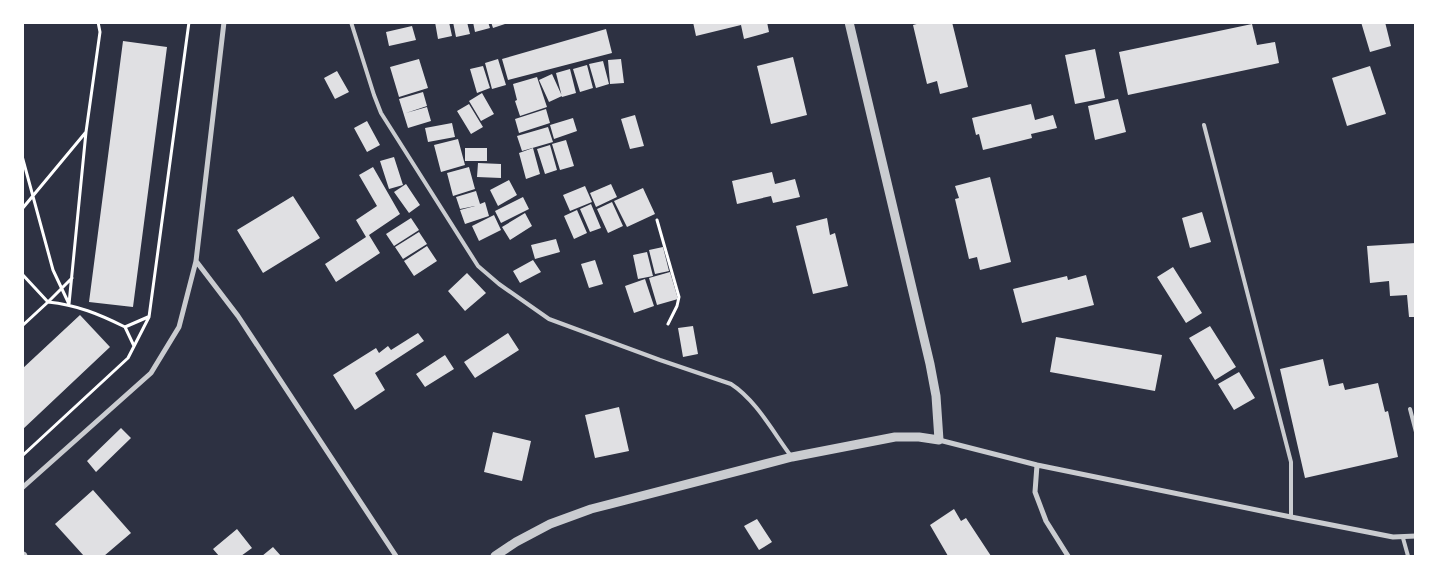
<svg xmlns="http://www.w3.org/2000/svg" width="1438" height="579" font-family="'Space Grotesk',sans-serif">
<rect width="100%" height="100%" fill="#2d3142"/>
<path fill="#e0e0e3" d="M 435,22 L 449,22 L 452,36 L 438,39 Z
M 453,22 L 467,22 L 470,34 L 456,37 Z
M 473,22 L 488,22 L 490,28 L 475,32 Z
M 491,22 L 505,22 L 505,24 L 493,28 Z
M 693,22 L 767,22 L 769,32 L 744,39 L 741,25 L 696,36 Z
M 924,22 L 952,22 L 968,87 L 940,94 L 937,81 L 927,84 L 913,25 Z
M 1361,22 L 1385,22 L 1391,46 L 1370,52 Z
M 1252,24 L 1257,45 L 1275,42 L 1279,63 L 1128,95 L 1119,52 Z
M 412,26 L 416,40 L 389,46 L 386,32 Z
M 606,29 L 612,53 L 508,80 L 502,59 Z
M 123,41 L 167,47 L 133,307 L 89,302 Z
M 1095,49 L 1105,98 L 1075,104 L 1065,55 Z
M 793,57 L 807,115 L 771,124 L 757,66 Z
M 419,59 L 428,88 L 399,97 L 390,67 Z
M 498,59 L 506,85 L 492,89 L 485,63 Z
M 621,59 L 624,83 L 610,84 L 608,60 Z
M 603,61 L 609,84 L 596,88 L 589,64 Z
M 587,65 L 593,88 L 580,92 L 573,69 Z
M 483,66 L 490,88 L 477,93 L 470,69 Z
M 1370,66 L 1386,114 L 1347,126 L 1332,78 Z
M 570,69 L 576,93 L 562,97 L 556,73 Z
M 337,71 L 349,92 L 335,99 L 324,78 Z
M 552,74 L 562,96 L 549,102 L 539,80 Z
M 537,77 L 547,107 L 520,116 L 515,101 L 517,100 L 513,84 Z
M 423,92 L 427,106 L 406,113 L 427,107 L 431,121 L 408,128 L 399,99 Z
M 482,93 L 494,114 L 481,121 L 469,101 Z
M 1118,99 L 1126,132 L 1095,140 L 1088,106 Z
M 469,104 L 483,127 L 471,134 L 457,111 Z
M 1031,104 L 1035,120 L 1053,115 L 1057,128 L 1031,134 L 1032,138 L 983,150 L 979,134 L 976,135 L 972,118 Z
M 546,109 L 550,123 L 519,133 L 515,119 Z
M 635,115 L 644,146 L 630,149 L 621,119 Z
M 573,118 L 577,131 L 554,139 L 550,125 Z
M 367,121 L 380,145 L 367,152 L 354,128 Z
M 452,123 L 455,137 L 428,142 L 425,128 Z
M 548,127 L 553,142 L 522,151 L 517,136 Z
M 458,139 L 465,165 L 441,172 L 434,145 Z
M 566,140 L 574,166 L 560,170 L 552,144 Z
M 550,145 L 557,170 L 545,174 L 537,149 Z
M 465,148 L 487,148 L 487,161 L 465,161 Z
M 533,148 L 540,174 L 526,179 L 519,153 Z
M 394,157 L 403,185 L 389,189 L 380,161 Z
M 478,163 L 501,164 L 501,178 L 477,177 Z
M 373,167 L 400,214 L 369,235 L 380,253 L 336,282 L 325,264 L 366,237 L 356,220 L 377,206 L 359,175 Z
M 469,167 L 475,189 L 453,196 L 447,173 Z
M 772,172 L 775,184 L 795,179 L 800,197 L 773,203 L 771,196 L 737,204 L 732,181 Z
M 990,177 L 1011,262 L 980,270 L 977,257 L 969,259 L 955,199 L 959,198 L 955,186 Z
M 509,180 L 517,195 L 498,206 L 490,190 Z
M 406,184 L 420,205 L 409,213 L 394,192 Z
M 611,184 L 617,197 L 596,207 L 590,193 Z
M 585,186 L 592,202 L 570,211 L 563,195 Z
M 643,188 L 655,214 L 627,227 L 614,201 Z
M 476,191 L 480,204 L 485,202 L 489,216 L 465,224 L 460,210 L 475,206 L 460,209 L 456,197 Z
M 293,196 L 320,238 L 263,273 L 237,230 Z
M 523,197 L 529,209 L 501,223 L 495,211 Z
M 612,202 L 623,226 L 608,233 L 597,209 Z
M 591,204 L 601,228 L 590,232 L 580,209 Z
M 577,210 L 587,233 L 574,239 L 564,216 Z
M 1202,212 L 1211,242 L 1190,248 L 1182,218 Z
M 525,213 L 532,226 L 510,240 L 502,227 Z
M 494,215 L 501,230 L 479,241 L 472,226 Z
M 411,218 L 419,230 L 394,246 L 386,234 Z
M 827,218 L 830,235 L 835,233 L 848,286 L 813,294 L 796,226 Z
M 419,232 L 427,244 L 403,259 L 395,247 Z
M 556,239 L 560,252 L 535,259 L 531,245 Z
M 1416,243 L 1416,317 L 1409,317 L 1407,295 L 1390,296 L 1389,281 L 1370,283 L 1367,246 Z
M 427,246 L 437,261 L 414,276 L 404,261 Z
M 663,247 L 669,271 L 655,274 L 649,250 Z
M 647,252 L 653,276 L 638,279 L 633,255 Z
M 533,260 L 541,272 L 520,283 L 513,271 Z
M 595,260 L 603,284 L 589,288 L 581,264 Z
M 1173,267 L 1202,313 L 1186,323 L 1157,277 Z
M 670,272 L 678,299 L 657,305 L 649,278 Z
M 467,273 L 486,293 L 465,311 L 448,291 Z
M 1086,275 L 1094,305 L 1022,323 L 1013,289 L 1067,276 L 1068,280 Z
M 645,279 L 654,306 L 634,313 L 625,286 Z
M 80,315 L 110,347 L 22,430 L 22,369 Z
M 693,326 L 698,354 L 683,357 L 678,328 Z
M 1210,326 L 1236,367 L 1215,380 L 1189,338 Z
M 418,333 L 424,341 L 375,373 L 385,390 L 355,410 L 333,375 L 376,348 L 379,353 L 388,346 L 391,350 Z
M 508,333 L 519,350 L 475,378 L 464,362 Z
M 1056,337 L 1162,355 L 1155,391 L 1050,372 Z
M 445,355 L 454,369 L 425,387 L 416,374 Z
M 1323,359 L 1329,386 L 1343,383 L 1345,390 L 1378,383 L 1385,412 L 1388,411 L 1398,457 L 1305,478 L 1280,369 Z
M 1239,372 L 1255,398 L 1234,410 L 1218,384 Z
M 619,407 L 629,451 L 595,458 L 585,415 Z
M 121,428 L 131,438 L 96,472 L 87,461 Z
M 493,432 L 531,441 L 522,481 L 484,472 Z
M 93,490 L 131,533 L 104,556 L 84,556 L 55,524 Z
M 954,509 L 961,521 L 966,518 L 991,556 L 948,556 L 930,525 Z
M 757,519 L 772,542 L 759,550 L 744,526 Z
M 237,529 L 252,548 L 241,556 L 219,556 L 213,549 Z
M 273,547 L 281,556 L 262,556 Z"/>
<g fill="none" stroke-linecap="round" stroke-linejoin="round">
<path stroke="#fff" stroke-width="3" d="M 22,156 L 53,270 L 69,304 L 86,132
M 22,209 L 86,132 L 100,32 L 98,22
M 657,220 L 679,297 L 677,306 L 668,324
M 22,274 L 48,302 L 72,278
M 22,326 L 48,302 C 77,305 99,314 125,327 L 148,317
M 125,327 L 134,346
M 22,456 L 128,358 L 149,317 L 189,22"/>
<path stroke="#caccd0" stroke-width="4" d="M 351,22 L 374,95 L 381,113 L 478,266 L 499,284 L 549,319 L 660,360 L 731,384 C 756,400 773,432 791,456
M 1204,125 L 1291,462 L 1291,517
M 1410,409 L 1416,432
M 1403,538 L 1408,556"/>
<path stroke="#caccd0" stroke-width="5" d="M 196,261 L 238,316 L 396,556
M 939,440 L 1037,465 L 1291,517 L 1393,537 L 1416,536
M 1037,465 L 1035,492 L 1046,521 L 1068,556
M 22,488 L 151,373 L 179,327 L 196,261 L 224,22"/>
<path stroke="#caccd0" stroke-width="9" d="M 22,556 L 23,556
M 495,556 L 516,542 L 550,524 L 591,509 L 792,457 L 895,437 L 919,437 L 939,440 L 936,396 L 930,364 L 849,22"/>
</g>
<rect width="1438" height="579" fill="none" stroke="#ffffff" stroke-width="48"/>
</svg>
